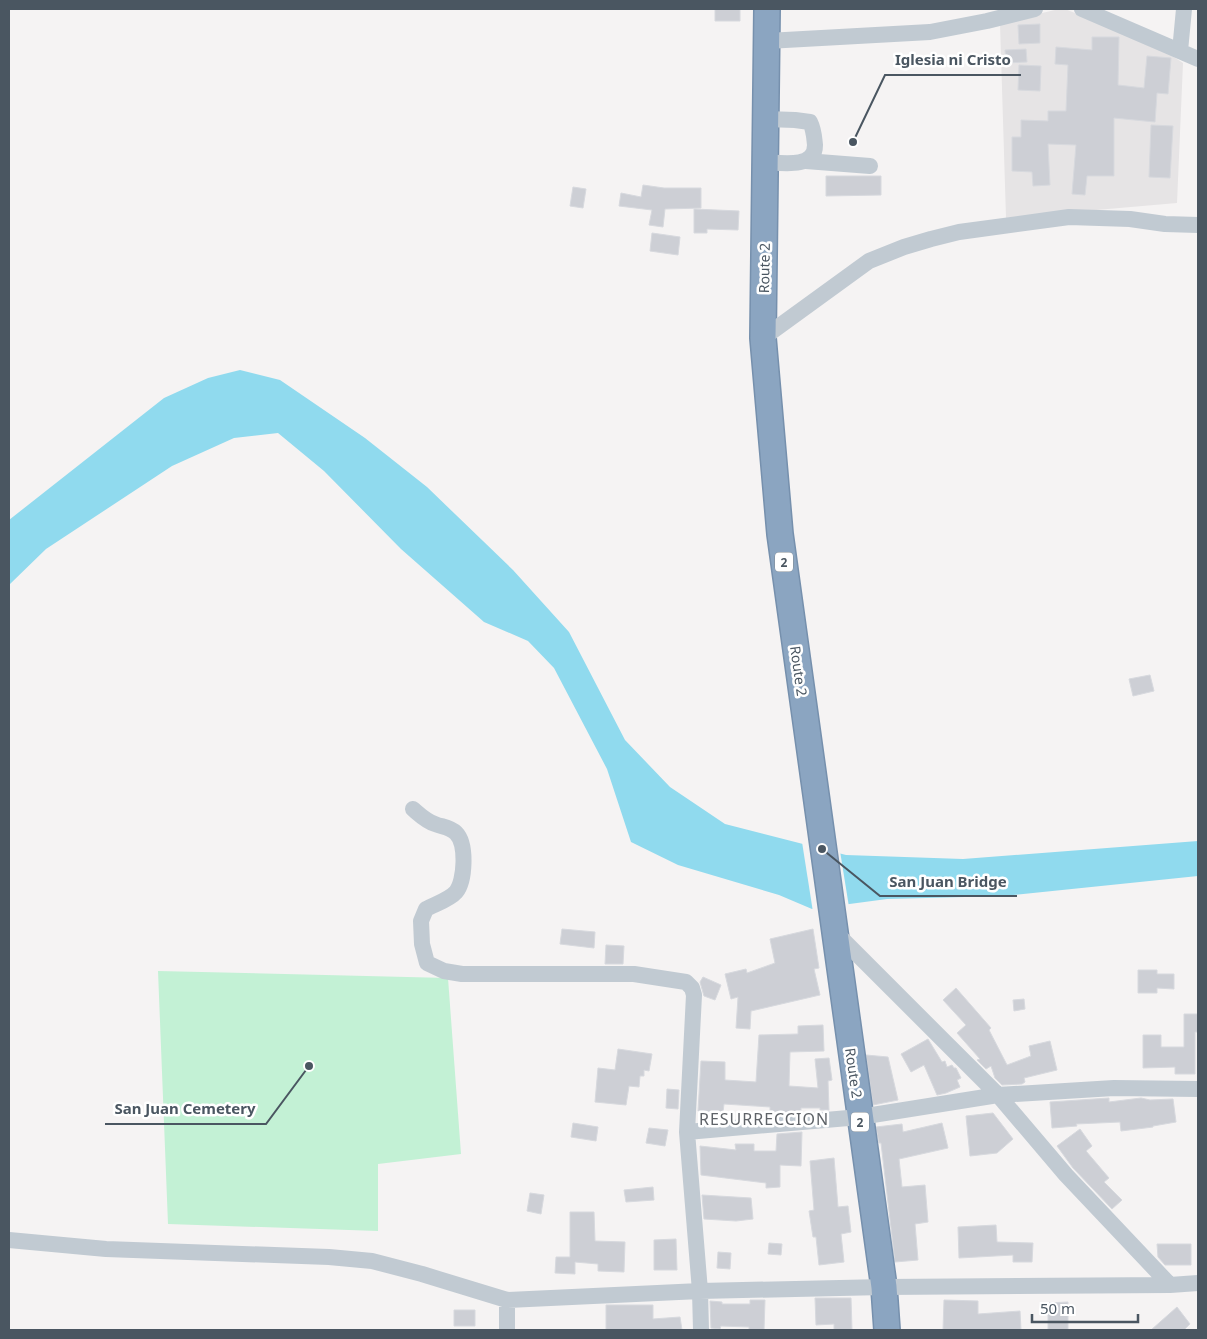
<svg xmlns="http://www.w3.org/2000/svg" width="1207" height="1339" font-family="'Noto Sans',sans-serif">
<rect width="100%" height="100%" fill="#f5f3f3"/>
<path fill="#e6e4e5" d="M 1059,9 L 1065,9 L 1159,47 L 1183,63 L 1177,203 L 1006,218 L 1000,23 Z"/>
<path fill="#c3f1d5" d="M 158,971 L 448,978 L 461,1154 L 378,1164 L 378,1231 L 168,1224 Z"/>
<path fill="#90daee" d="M 240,370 L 280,380 L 365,438 L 427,487 L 513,570 L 569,632 L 625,740 L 670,787 L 725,824 L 846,855 L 963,859 L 1198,841 L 1198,876 L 1004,896 L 887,899 L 812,909 L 779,895 L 678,865 L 631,842 L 607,769 L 554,668 L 528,641 L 484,622 L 401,549 L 324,471 L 278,433 L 234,438 L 172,466 L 46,549 L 9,585 L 9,520 L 164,398 L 208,378 Z"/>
<path fill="#f5f3f3" d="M 802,842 L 840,851 L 849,907 L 813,912 Z"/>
<path fill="#cdcfd5" stroke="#d7d9de" d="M 715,9 L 740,9 L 740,21 L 715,21 Z
M 1040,24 L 1040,43 L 1019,44 L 1018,25 Z
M 1092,37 L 1119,37 L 1118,85 L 1144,88 L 1147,56 L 1171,58 L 1168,94 L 1157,93 L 1155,122 L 1114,118 L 1114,176 L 1087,176 L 1085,195 L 1072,194 L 1076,145 L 1048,144 L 1050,185 L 1033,186 L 1032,172 L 1012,171 L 1012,137 L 1021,137 L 1021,120 L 1048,121 L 1048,111 L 1066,111 L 1068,65 L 1055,64 L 1056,47 L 1092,50 Z
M 1026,49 L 1027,62 L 1006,63 L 1005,50 Z
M 1019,65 L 1041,66 L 1040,91 L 1018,90 Z
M 1151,125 L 1173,126 L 1170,178 L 1149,177 Z
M 826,176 L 881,176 L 881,195 L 826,196 Z
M 643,185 L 664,188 L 701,188 L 701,208 L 665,209 L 663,227 L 649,225 L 652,210 L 619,206 L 621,193 L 641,197 Z
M 573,187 L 586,189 L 583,208 L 570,206 Z
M 694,209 L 739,211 L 738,230 L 707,229 L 707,233 L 694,233 Z
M 652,233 L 680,237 L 678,255 L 650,251 Z
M 1150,675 L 1154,691 L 1133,696 L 1129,679 Z
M 562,929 L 595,932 L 594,948 L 560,944 Z
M 813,929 L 819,968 L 814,969 L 820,995 L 751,1011 L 750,1029 L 736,1028 L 738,997 L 731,999 L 725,974 L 746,969 L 747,973 L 775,963 L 770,939 Z
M 606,945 L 624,946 L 623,964 L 605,964 Z
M 1138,970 L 1157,970 L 1157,974 L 1174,974 L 1174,989 L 1157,988 L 1157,993 L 1138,993 Z
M 703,977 L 721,985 L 715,1000 L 704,996 L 700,982 Z
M 956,988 L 991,1028 L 989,1030 L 1007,1065 L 1031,1056 L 1029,1046 L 1050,1041 L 1057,1070 L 1024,1078 L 1025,1082 L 1022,1084 L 1002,1085 L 995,1078 L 991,1066 L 986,1069 L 977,1060 L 980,1059 L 957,1033 L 966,1025 L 943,1000 Z
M 1024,999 L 1025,1009 L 1014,1011 L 1013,1000 Z
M 1184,1014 L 1198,1014 L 1198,1032 L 1195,1032 L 1195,1074 L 1175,1074 L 1175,1067 L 1143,1068 L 1143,1035 L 1161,1035 L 1161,1047 L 1184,1047 Z
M 823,1025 L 824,1051 L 790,1052 L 789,1086 L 818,1088 L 815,1059 L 829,1058 L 832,1080 L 828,1081 L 829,1110 L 820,1110 L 820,1108 L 801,1108 L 801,1112 L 778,1114 L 778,1112 L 770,1111 L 770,1107 L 724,1104 L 723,1112 L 698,1111 L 701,1061 L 725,1062 L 725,1080 L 756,1082 L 759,1035 L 798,1034 L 798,1026 Z
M 928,1039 L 942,1062 L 945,1061 L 947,1067 L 952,1065 L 954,1068 L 956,1068 L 961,1078 L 957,1080 L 960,1087 L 946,1093 L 937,1095 L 924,1065 L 911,1072 L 901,1054 Z
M 618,1049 L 652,1054 L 649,1071 L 644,1070 L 644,1076 L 640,1076 L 639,1087 L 629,1086 L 626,1105 L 595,1102 L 598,1068 L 615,1070 Z
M 866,1055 L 888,1057 L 898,1100 L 873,1105 Z
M 667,1089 L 679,1090 L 678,1109 L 666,1108 Z
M 1109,1098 L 1109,1102 L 1141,1098 L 1150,1100 L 1173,1099 L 1176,1122 L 1153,1126 L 1153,1127 L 1121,1131 L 1120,1122 L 1076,1124 L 1077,1126 L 1052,1128 L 1050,1102 Z
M 993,1113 L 1013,1139 L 997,1153 L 970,1156 L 966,1116 Z
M 573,1123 L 598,1127 L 596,1141 L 571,1137 Z
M 942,1123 L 948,1148 L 899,1159 L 902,1187 L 925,1185 L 928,1222 L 915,1224 L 918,1260 L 895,1262 L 881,1143 L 879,1143 L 876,1127 L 902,1124 L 903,1132 Z
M 649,1128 L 668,1130 L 665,1146 L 646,1143 Z
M 1080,1129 L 1092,1146 L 1086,1151 L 1109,1178 L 1104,1182 L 1122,1200 L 1112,1209 L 1073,1168 L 1057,1146 Z
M 802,1132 L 801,1166 L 780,1165 L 780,1187 L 766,1188 L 766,1183 L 701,1175 L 700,1146 L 736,1150 L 735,1144 L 754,1144 L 754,1151 L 776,1151 L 777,1134 Z
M 834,1158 L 838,1207 L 848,1206 L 851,1232 L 841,1234 L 844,1262 L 819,1265 L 816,1237 L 813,1237 L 809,1211 L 814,1210 L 810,1161 Z
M 653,1187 L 654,1200 L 626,1202 L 624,1190 Z
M 530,1193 L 544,1195 L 541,1214 L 527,1211 Z
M 702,1195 L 751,1198 L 753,1219 L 736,1221 L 704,1219 Z
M 570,1212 L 594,1212 L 595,1241 L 625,1242 L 624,1272 L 598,1271 L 598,1264 L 575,1262 L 575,1274 L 555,1273 L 556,1257 L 570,1257 Z
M 996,1225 L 997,1242 L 1033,1243 L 1032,1262 L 1013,1262 L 1013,1255 L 959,1258 L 958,1227 Z
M 676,1239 L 677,1270 L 654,1270 L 654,1240 Z
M 769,1243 L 782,1244 L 781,1255 L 768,1254 Z
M 1157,1244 L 1191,1244 L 1191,1265 L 1165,1265 L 1158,1257 Z
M 718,1252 L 731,1253 L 730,1269 L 717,1268 Z
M 815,1298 L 851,1298 L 852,1330 L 834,1330 L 834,1324 L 816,1325 Z
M 750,1300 L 765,1300 L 764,1330 L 749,1330 L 749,1327 L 721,1326 L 720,1329 L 711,1328 L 710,1301 L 722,1302 L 722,1304 L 750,1304 Z
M 944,1300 L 978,1301 L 978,1314 L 1020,1311 L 1021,1330 L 943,1330 Z
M 1068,1302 L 1068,1330 L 1048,1330 L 1048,1303 Z
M 606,1305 L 653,1305 L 653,1319 L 680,1317 L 682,1330 L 606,1330 Z
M 1177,1307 L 1190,1324 L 1184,1330 L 1151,1330 Z
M 454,1310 L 475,1310 L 475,1326 L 454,1326 Z"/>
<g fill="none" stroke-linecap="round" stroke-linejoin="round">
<defs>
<path id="highway" d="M 767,9 L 763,338 L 780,534 L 884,1287 L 887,1330"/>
</defs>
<use href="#highway" stroke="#7690ad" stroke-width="28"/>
<path stroke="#c1cad2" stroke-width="16" d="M 1082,9 L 1198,59
M 767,41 L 930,32 L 987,21 L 1035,9
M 1180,51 L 1184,9
M 806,161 L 870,166
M 765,162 C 781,163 815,169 815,145 C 814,136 814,130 810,122 L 795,120 L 766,119
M 763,338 L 869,261 L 904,247 L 931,239 L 959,232 L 1069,217 L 1130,219 L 1165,224 L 1198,225
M 413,809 C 420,815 426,821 435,824 C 442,827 450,827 456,833 C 467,844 465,881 456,892 C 449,900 435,904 426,909 L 421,921 L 422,944 L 427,963 L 444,971 L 462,974 L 634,974 L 686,982 L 692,988 L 694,995 L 687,1132
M 835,932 L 998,1095 L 1066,1175 L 1170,1285
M 9,1240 L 106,1249 L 329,1257 L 372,1261 L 422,1274 L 507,1300 L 700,1291 L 884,1287 L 1170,1285 L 1198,1283
M 507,1300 L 507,1330
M 701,1330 L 700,1291 L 687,1132 L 860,1117 L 998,1095 L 1114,1088 L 1198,1089"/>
<use href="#highway" stroke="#8ba5c1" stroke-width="25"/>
</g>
<g text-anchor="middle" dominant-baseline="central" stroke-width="5" stroke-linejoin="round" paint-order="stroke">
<g fill="#fff" stroke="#808990" stroke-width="1">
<rect x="775" y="552.5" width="18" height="19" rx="4"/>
<rect x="851" y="1112.5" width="18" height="19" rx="4"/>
</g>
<g font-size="12" font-weight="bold" fill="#4a5661">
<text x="784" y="562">2</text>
<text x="860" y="1122">2</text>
</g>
<g font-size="14" fill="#4a5661" stroke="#fff">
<text transform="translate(764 268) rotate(-89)">Route 2</text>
<text transform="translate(799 671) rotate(82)">Route 2</text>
<text transform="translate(854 1073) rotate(82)">Route 2</text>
</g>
<g font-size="16" letter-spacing="1" fill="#5f6368" stroke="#fff">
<text x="764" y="1119">RESURRECCION</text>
</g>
</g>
<path fill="none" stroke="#4a5661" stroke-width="2" d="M853 142L885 75H1021M822 849L880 896H1017M309 1066L266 1124H105"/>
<g fill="#4a5661" stroke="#fff" stroke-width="2">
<circle cx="853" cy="142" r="5"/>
<circle cx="822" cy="849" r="5"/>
<circle cx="309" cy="1066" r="5"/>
</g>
<g font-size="15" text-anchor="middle" font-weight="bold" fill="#4a5661" stroke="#fff" stroke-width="5" stroke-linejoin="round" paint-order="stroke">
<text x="953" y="65">Iglesia ni Cristo</text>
<text x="948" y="887">San Juan Bridge</text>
<text x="185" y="1114">San Juan Cemetery</text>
</g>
<rect width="1207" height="1339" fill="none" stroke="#4a5661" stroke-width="20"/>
<path d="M1032 1314v8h106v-8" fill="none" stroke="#4a5661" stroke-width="2.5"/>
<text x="1040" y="1314" font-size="15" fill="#4a5661" stroke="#ffffff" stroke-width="4" paint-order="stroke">50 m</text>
</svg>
